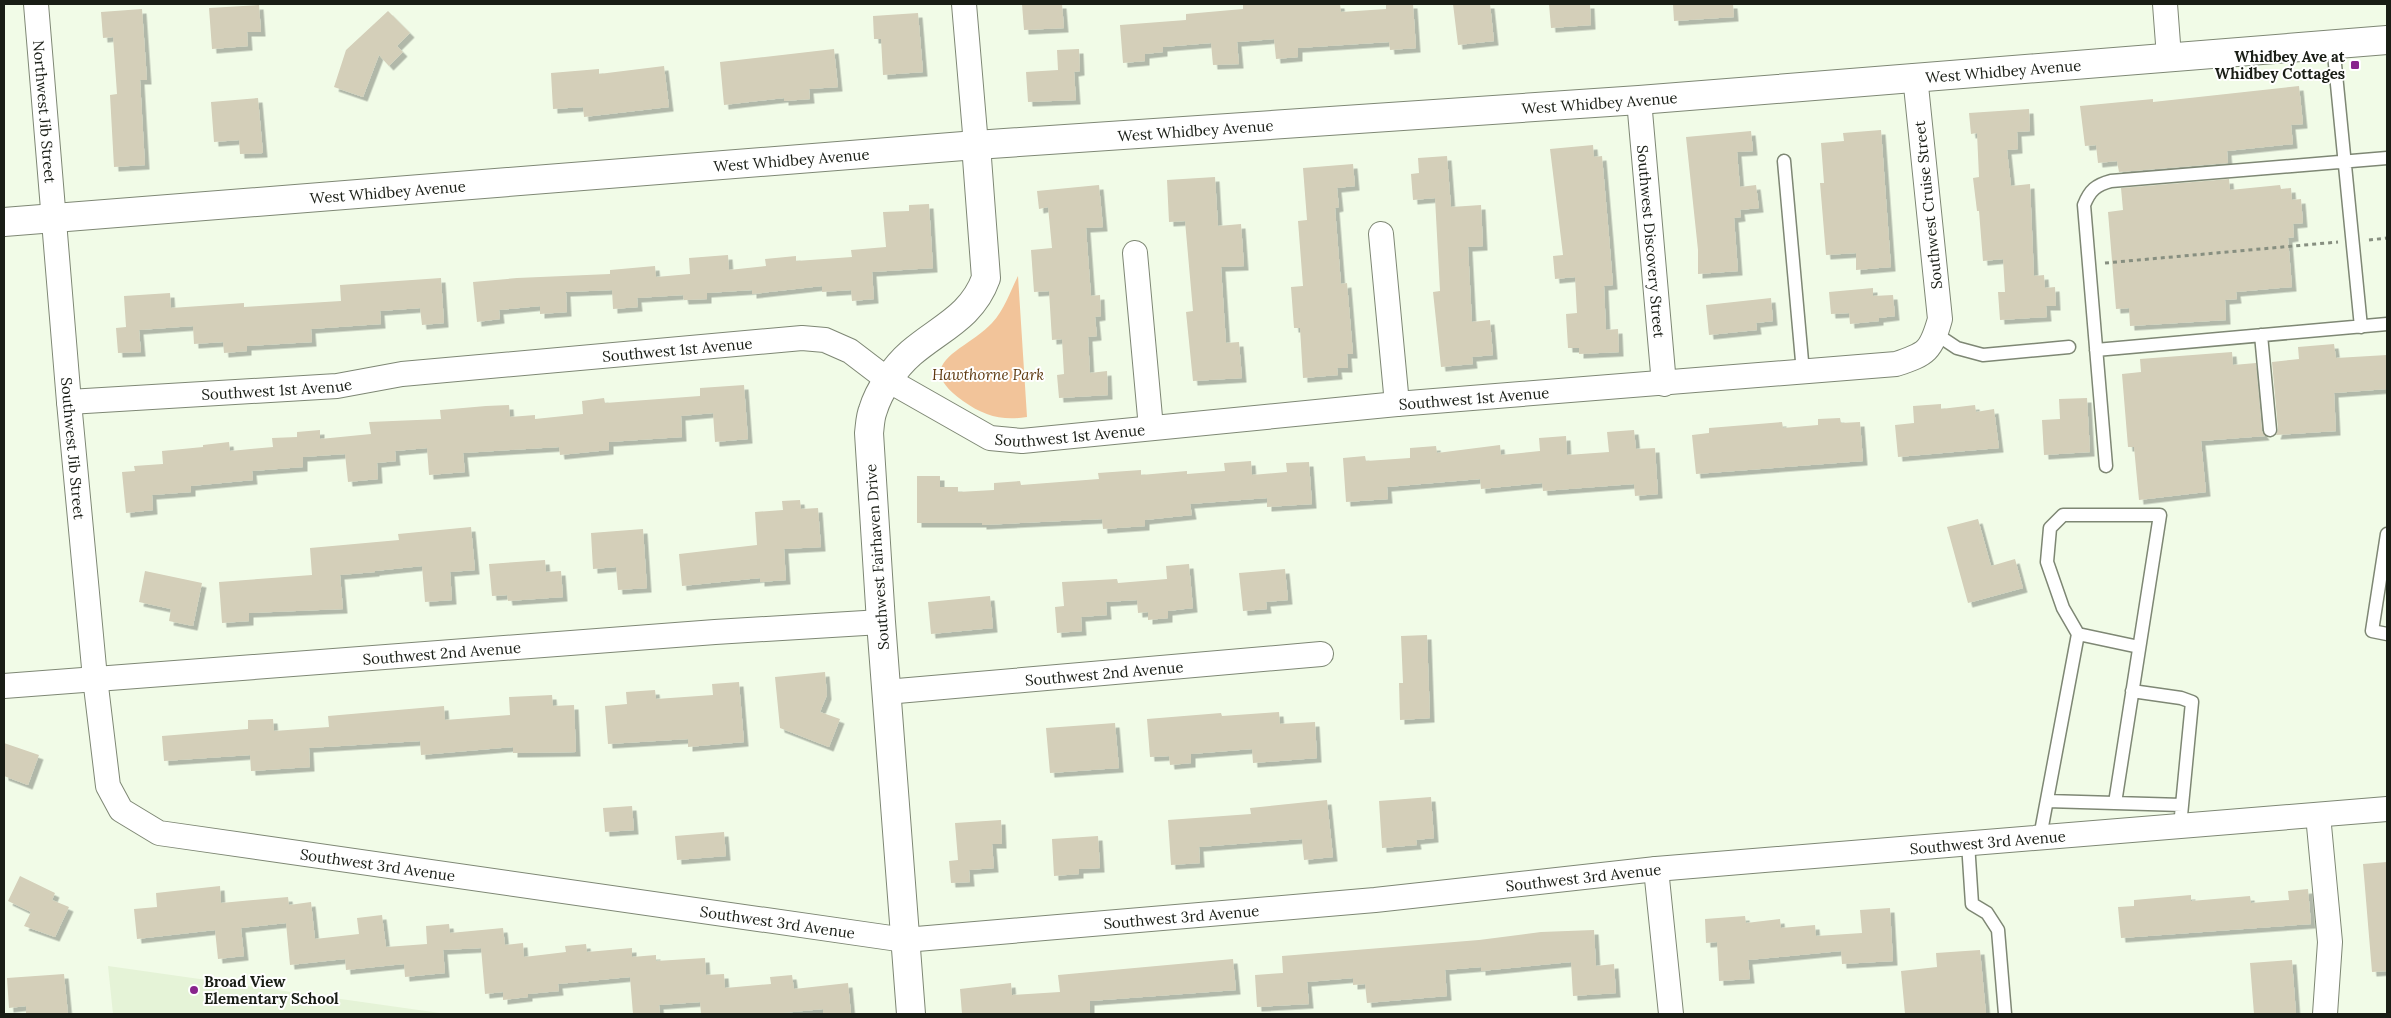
<svg xmlns="http://www.w3.org/2000/svg" width="2391" height="1018" font-family="Lora,serif">
<defs>
<filter id="shadow"><feDropShadow dx="4.5" dy="4.5" stdDeviation="0" flood-color="#0004"/></filter>
</defs>
<rect width="100%" height="100%" fill="#f1fbe7"/>
<path fill="#e5f3d7" d="M 108,966 L 447,1014 L 113,1014 Z"/>
<path fill="#f2c49a" d="M 1018,276 L 1027,417 C 1002,421 984,416 963,401 C 909,363 966,351 992,323 C 1004,310 1010,292 1018,276 Z"/>
<path fill="#d4cfb9" filter="url(#shadow)" d="M 1022,4 L 1062,4 L 1064,28 L 1024,30 Z
M 1243,4 L 1340,4 L 1341,12 L 1386,9 L 1386,4 L 1413,4 L 1416,48 L 1390,50 L 1389,42 L 1298,48 L 1298,57 L 1276,59 L 1274,39 L 1237,42 L 1239,64 L 1213,65 L 1211,43 L 1163,47 L 1163,52 L 1145,54 L 1145,61 L 1123,63 L 1120,25 L 1186,20 L 1186,14 L 1243,9 Z
M 1453,4 L 1490,4 L 1494,41 L 1458,45 Z
M 1549,4 L 1590,4 L 1591,25 L 1551,28 Z
M 1673,4 L 1733,4 L 1734,17 L 1674,21 Z
M 259,5 L 261,32 L 247,32 L 248,46 L 212,49 L 209,8 Z
M 142,9 L 147,80 L 140,80 L 145,165 L 114,167 L 110,95 L 117,94 L 113,37 L 103,38 L 101,12 Z
M 388,11 L 410,33 L 397,46 L 403,52 L 389,66 L 379,55 L 363,97 L 334,87 L 346,50 Z
M 918,13 L 923,72 L 883,75 L 881,39 L 874,39 L 873,16 Z
M 834,49 L 838,87 L 809,89 L 810,99 L 784,101 L 784,98 L 724,105 L 720,62 Z
M 1079,49 L 1080,71 L 1074,72 L 1076,100 L 1028,102 L 1026,72 L 1058,70 L 1057,50 Z
M 664,66 L 669,107 L 584,117 L 583,107 L 553,109 L 551,73 L 599,69 L 599,74 Z
M 2299,86 L 2303,124 L 2291,125 L 2293,144 L 2227,151 L 2228,163 L 2119,172 L 2117,161 L 2098,163 L 2096,145 L 2085,146 L 2080,106 L 2153,99 L 2153,102 Z
M 258,98 L 263,153 L 240,154 L 239,140 L 214,142 L 211,102 Z
M 2029,109 L 2030,131 L 2017,132 L 2018,149 L 2007,150 L 2011,186 L 2030,184 L 2034,276 L 2044,275 L 2045,288 L 2055,287 L 2056,306 L 2046,306 L 2047,317 L 2000,320 L 1998,292 L 2005,292 L 2003,259 L 1983,261 L 1979,211 L 1977,211 L 1973,178 L 1979,177 L 1977,133 L 1971,134 L 1969,113 Z
M 1881,130 L 1891,267 L 1856,270 L 1856,253 L 1826,255 L 1820,183 L 1824,183 L 1821,143 L 1844,141 L 1843,133 Z
M 1751,131 L 1753,151 L 1737,152 L 1740,187 L 1756,185 L 1759,208 L 1740,210 L 1741,217 L 1734,218 L 1738,271 L 1698,274 L 1698,250 L 1686,137 Z
M 1593,145 L 1594,157 L 1602,156 L 1609,236 L 1613,285 L 1604,286 L 1606,330 L 1618,329 L 1619,352 L 1579,354 L 1579,348 L 1568,348 L 1566,314 L 1577,313 L 1575,277 L 1555,279 L 1553,256 L 1563,255 L 1550,149 Z
M 1447,156 L 1451,207 L 1481,205 L 1483,246 L 1468,247 L 1472,322 L 1490,320 L 1493,355 L 1472,357 L 1473,364 L 1441,367 L 1433,292 L 1440,291 L 1435,198 L 1413,200 L 1411,174 L 1419,173 L 1418,158 Z
M 1353,164 L 1355,186 L 1337,188 L 1339,207 L 1335,208 L 1341,284 L 1347,283 L 1353,354 L 1347,354 L 1348,368 L 1337,368 L 1338,375 L 1303,378 L 1300,328 L 1294,328 L 1291,287 L 1303,286 L 1298,221 L 1307,220 L 1303,168 Z
M 1215,177 L 1218,226 L 1241,224 L 1244,266 L 1221,267 L 1226,343 L 1239,342 L 1242,378 L 1193,381 L 1186,312 L 1193,311 L 1185,221 L 1169,222 L 1167,180 Z
M 2229,179 L 2230,190 L 2280,185 L 2281,189 L 2291,188 L 2292,200 L 2301,199 L 2303,223 L 2293,224 L 2294,237 L 2288,238 L 2292,287 L 2236,292 L 2237,299 L 2225,300 L 2226,320 L 2130,326 L 2129,308 L 2116,309 L 2108,212 L 2123,210 L 2121,188 Z
M 1099,185 L 1103,227 L 1086,228 L 1091,296 L 1100,295 L 1101,316 L 1095,317 L 1097,336 L 1088,337 L 1090,373 L 1107,371 L 1108,395 L 1059,398 L 1057,375 L 1064,374 L 1062,339 L 1052,340 L 1049,291 L 1034,292 L 1031,250 L 1052,248 L 1048,207 L 1039,209 L 1037,191 Z
M 929,204 L 933,268 L 872,272 L 874,299 L 852,301 L 851,290 L 822,292 L 822,286 L 752,294 L 752,290 L 707,293 L 707,299 L 684,300 L 683,295 L 637,298 L 638,307 L 613,309 L 612,290 L 566,292 L 567,312 L 540,314 L 540,306 L 499,310 L 500,319 L 477,322 L 473,282 L 517,278 L 610,274 L 610,270 L 655,266 L 656,277 L 690,274 L 689,258 L 728,255 L 729,270 L 766,266 L 765,259 L 796,256 L 796,261 L 852,257 L 851,250 L 886,247 L 883,212 L 909,211 L 909,205 Z
M 441,278 L 444,323 L 422,325 L 420,308 L 380,311 L 381,324 L 311,329 L 312,342 L 247,346 L 247,351 L 224,353 L 223,342 L 194,344 L 193,326 L 139,330 L 141,352 L 118,353 L 116,328 L 126,327 L 124,296 L 170,293 L 171,308 L 244,303 L 244,307 L 341,301 L 340,285 Z
M 1873,288 L 1873,296 L 1893,295 L 1895,316 L 1879,318 L 1879,321 L 1850,324 L 1849,313 L 1831,314 L 1829,292 Z
M 1771,298 L 1773,321 L 1756,323 L 1757,330 L 1709,335 L 1706,305 Z
M 2334,344 L 2336,358 L 2387,355 L 2387,389 L 2334,393 L 2336,431 L 2276,435 L 2278,429 L 2272,362 L 2299,359 L 2298,347 Z
M 2232,352 L 2233,365 L 2256,363 L 2262,431 L 2265,436 L 2201,441 L 2206,492 L 2139,500 L 2134,447 L 2128,447 L 2122,374 L 2141,372 L 2140,359 Z
M 744,385 L 748,439 L 715,442 L 713,413 L 681,416 L 682,437 L 609,442 L 609,450 L 560,455 L 559,447 L 463,453 L 465,472 L 429,475 L 427,448 L 395,451 L 396,461 L 377,463 L 378,479 L 348,482 L 345,454 L 303,457 L 303,467 L 252,471 L 253,480 L 191,486 L 191,492 L 152,495 L 153,510 L 126,513 L 122,472 L 135,471 L 134,466 L 163,464 L 162,451 L 203,447 L 203,445 L 229,442 L 230,451 L 273,447 L 272,438 L 297,437 L 297,432 L 320,430 L 320,439 L 371,434 L 369,422 L 441,419 L 440,410 L 486,406 L 509,405 L 510,417 L 535,415 L 535,419 L 583,414 L 582,401 L 604,398 L 605,403 L 700,396 L 700,388 Z
M 2087,398 L 2090,452 L 2044,455 L 2042,420 L 2060,419 L 2059,399 Z
M 1941,404 L 1941,409 L 1975,405 L 1976,412 L 1994,409 L 1999,448 L 1898,457 L 1895,425 L 1914,423 L 1913,406 Z
M 1840,418 L 1841,423 L 1860,422 L 1863,461 L 1696,474 L 1692,435 L 1709,433 L 1709,428 L 1782,422 L 1783,428 L 1818,425 L 1818,419 Z
M 1634,430 L 1636,449 L 1655,448 L 1658,494 L 1635,496 L 1634,484 L 1543,491 L 1542,483 L 1481,489 L 1480,479 L 1387,487 L 1388,499 L 1346,502 L 1343,458 L 1365,456 L 1366,461 L 1410,458 L 1410,448 L 1436,446 L 1437,453 L 1500,445 L 1501,455 L 1540,451 L 1539,438 L 1566,436 L 1567,455 L 1609,452 L 1607,432 Z
M 1251,461 L 1252,475 L 1287,472 L 1286,463 L 1309,462 L 1312,504 L 1267,507 L 1267,498 L 1190,504 L 1192,515 L 1145,520 L 1145,526 L 1103,529 L 1102,519 L 982,525 L 982,523 L 917,523 L 917,476 L 940,476 L 940,487 L 958,487 L 958,492 L 994,490 L 994,483 L 1020,481 L 1021,485 L 1099,479 L 1098,473 L 1141,470 L 1141,475 L 1187,471 L 1187,474 L 1225,471 L 1224,463 Z
M 800,500 L 801,509 L 818,508 L 821,547 L 784,549 L 786,580 L 760,582 L 760,578 L 682,586 L 679,554 L 757,545 L 755,512 L 783,510 L 782,501 Z
M 1978,519 L 1991,566 L 2015,559 L 2023,588 L 1968,603 L 1947,527 Z
M 471,527 L 475,570 L 450,572 L 452,600 L 425,602 L 422,566 L 375,571 L 375,572 L 340,575 L 343,609 L 249,613 L 249,621 L 222,623 L 219,582 L 312,575 L 310,548 L 399,540 L 398,534 Z
M 643,529 L 647,588 L 618,590 L 616,567 L 593,569 L 591,533 Z
M 545,560 L 546,572 L 561,571 L 563,597 L 508,601 L 507,595 L 492,596 L 489,564 Z
M 1189,564 L 1193,608 L 1168,611 L 1168,618 L 1148,620 L 1148,612 L 1138,613 L 1137,600 L 1106,602 L 1107,615 L 1081,617 L 1082,631 L 1057,633 L 1055,607 L 1064,606 L 1062,582 L 1117,579 L 1118,583 L 1167,579 L 1166,566 Z
M 1285,569 L 1288,600 L 1266,602 L 1267,609 L 1243,611 L 1239,573 Z
M 145,571 L 202,583 L 193,626 L 169,621 L 171,609 L 139,602 Z
M 990,596 L 993,628 L 931,634 L 928,602 Z
M 1427,635 L 1430,718 L 1400,720 L 1399,683 L 1403,683 L 1401,636 Z
M 825,672 L 827,695 L 820,712 L 840,719 L 829,747 L 780,728 L 775,677 Z
M 739,682 L 744,742 L 688,747 L 688,739 L 608,744 L 605,706 L 627,704 L 626,692 L 655,690 L 656,699 L 713,695 L 712,684 Z
M 552,695 L 553,706 L 574,705 L 576,752 L 513,753 L 513,747 L 421,755 L 420,741 L 309,748 L 310,767 L 251,771 L 250,755 L 164,761 L 162,736 L 248,729 L 248,720 L 273,719 L 274,731 L 329,727 L 328,716 L 444,706 L 445,720 L 510,715 L 509,697 Z
M 1279,712 L 1280,724 L 1315,722 L 1317,758 L 1253,763 L 1252,749 L 1191,754 L 1191,763 L 1170,765 L 1169,756 L 1150,757 L 1147,719 L 1221,713 L 1222,716 Z
M 1115,723 L 1119,768 L 1050,773 L 1046,728 Z
M 4,743 L 39,755 L 28,785 L 4,776 Z
M 1431,797 L 1434,838 L 1416,840 L 1417,845 L 1382,848 L 1379,801 Z
M 1327,800 L 1333,857 L 1304,860 L 1302,839 L 1199,847 L 1200,863 L 1171,865 L 1168,820 L 1251,814 L 1250,808 Z
M 632,806 L 634,830 L 605,832 L 603,808 Z
M 1001,820 L 1002,844 L 992,844 L 994,868 L 969,870 L 970,882 L 951,883 L 949,861 L 958,860 L 955,823 Z
M 724,832 L 726,856 L 677,860 L 675,836 Z
M 1098,836 L 1100,868 L 1079,869 L 1079,874 L 1054,876 L 1052,839 Z
M 2387,862 L 2387,971 L 2372,972 L 2363,864 Z
M 20,876 L 55,893 L 52,900 L 69,907 L 55,937 L 24,926 L 31,912 L 8,901 Z
M 220,886 L 221,903 L 288,897 L 289,905 L 311,902 L 315,939 L 359,934 L 357,918 L 382,915 L 386,947 L 427,944 L 426,926 L 449,924 L 450,933 L 503,928 L 505,945 L 523,943 L 524,957 L 566,952 L 565,946 L 586,944 L 587,952 L 632,948 L 632,957 L 656,955 L 656,961 L 705,958 L 706,975 L 724,974 L 725,988 L 771,984 L 770,977 L 792,975 L 794,989 L 848,983 L 851,1014 L 823,1014 L 823,1009 L 773,1014 L 701,1014 L 700,1002 L 659,1005 L 660,1014 L 633,1014 L 630,977 L 558,984 L 559,991 L 528,994 L 528,997 L 503,1000 L 503,992 L 485,994 L 481,948 L 443,950 L 445,973 L 405,977 L 404,964 L 346,970 L 345,959 L 290,965 L 286,923 L 241,928 L 244,956 L 218,959 L 215,930 L 137,939 L 134,909 L 157,907 L 156,893 Z
M 2308,889 L 2311,924 L 2121,938 L 2118,907 L 2134,906 L 2134,900 L 2191,895 L 2191,901 L 2250,896 L 2251,903 L 2289,900 L 2288,891 Z
M 1890,908 L 1893,961 L 1842,964 L 1841,951 L 1748,960 L 1750,979 L 1719,981 L 1717,942 L 1706,943 L 1705,919 L 1745,916 L 1746,923 L 1780,919 L 1781,928 L 1815,925 L 1816,936 L 1862,933 L 1860,910 Z
M 1594,930 L 1596,966 L 1614,964 L 1616,993 L 1573,996 L 1571,962 L 1481,971 L 1481,967 L 1445,970 L 1447,996 L 1367,1003 L 1365,984 L 1353,985 L 1353,978 L 1307,982 L 1309,1004 L 1257,1007 L 1255,975 L 1283,973 L 1282,956 L 1479,940 L 1541,932 Z
M 1980,950 L 1986,1014 L 1905,1014 L 1901,971 L 1937,967 L 1936,953 Z
M 1233,959 L 1236,990 L 1090,1001 L 1090,1014 L 962,1014 L 960,989 L 1011,983 L 1012,995 L 1060,992 L 1058,975 Z
M 2292,960 L 2296,1014 L 2254,1014 L 2250,963 Z
M 64,974 L 68,1014 L 26,1014 L 26,1006 L 9,1008 L 7,978 Z"/>
<g fill="none" stroke-linecap="round" stroke-linejoin="round">
<defs>
<path id="service" d="M 2333,44 L 2361,327
M 1784,161 L 1803,372
M 1936,334 L 1957,348 L 1983,355 L 2069,347
M 2261,335 L 2270,430
M 2096,350 L 2387,324
M 2106,466 L 2084,205 C 2090,190 2096,185 2111,181 L 2387,158
M 2387,534 L 2372,631 L 2387,634
M 2078,634 L 2139,647
M 2132,691 L 2181,698 L 2192,702 L 2180,826
M 2047,801 L 2182,805
M 2040,837 L 2078,634 L 2063,608 L 2047,562 L 2050,528 L 2063,515 L 2160,515 L 2115,803
M 1968,843 L 1972,904 L 1987,913 L 1998,930 L 2005,1014"/>
<g id="minor">
<path id="s1" d="M 36,4 L 69,402 L 95,678 L 108,786 L 121,810 L 159,833 L 905,940 L 1375,900 L 1656,869 L 2387,809"/>
<path d="M 964,4 L 976,145"/>
<path d="M 2165,4 L 2169,57"/>
<path id="s2" d="M 1639,100 L 1664,384"/>
<path d="M 1381,234 L 1397,404"/>
<path d="M 1135,253 L 1151,428"/>
<path id="s3" d="M 69,402 L 337,386 L 402,374 L 802,338 L 825,340 L 850,351 L 888,380 L 990,438 L 1022,441 L 1397,404 L 1896,364 C 1927,354 1931,351 1940,319 L 1915,76"/>
<path id="s4" d="M 4,686 L 715,632 L 881,622"/>
<path id="s5" d="M 886,692 L 1321,654"/>
<path d="M 2318,815 L 2330,942 L 2325,1014"/>
<path d="M 1656,869 L 1671,1014"/>
</g>
<g id="tertiary">
<path id="s6" d="M 4,222 L 976,145 L 1639,100 L 2387,40"/>
<path d="M 911,1014 L 881,622 L 869,433 C 870,426 870,417 873,410 C 879,390 895,367 911,353 C 940,328 972,317 986,278 L 976,145"/>
</g>
</defs>
<use href="#service" stroke="#7e8774" stroke-width="15"/>
<use href="#minor" stroke="#7e8774" stroke-width="26"/>
<use href="#tertiary" stroke="#7e8774" stroke-width="30"/>
<path stroke="#878f80" stroke-width="3" stroke-dasharray="4 4" stroke-linecap="butt" d="M 2369,240 L 2387,238
M 2105,263 L 2338,242"/>
<use href="#service" stroke="#fff" stroke-width="12"/>
<use href="#minor" stroke="#fff" stroke-width="24"/>
<use href="#tertiary" stroke="#fff" stroke-width="28"/>
</g>
<g fill="#88248c" stroke="#fff" stroke-width="2">
<rect x="2350" y="60" width="10" height="10" rx="2.5"/>
<circle cx="194" cy="990" r="5"/>
</g>
<g text-anchor="middle" dominant-baseline="central" stroke-width="4" stroke-linejoin="round" paint-order="stroke">
<g font-size="15" font-weight="bold" fill="#191d15" stroke="#fff" text-anchor="end">
<text x="2345" y="56">Whidbey Ave at<tspan x="2345" dy="17">Whidbey Cottages</tspan></text>
<text x="204" y="981" text-anchor="start">Broad View<tspan x="204" dy="17">Elementary School</tspan></text>
</g>
<g font-size="15" fill="#191d15" stroke="#fff">
<text stroke="none"><textPath href="#s6" startOffset="2005">West Whidbey Avenue</textPath></text>
<text stroke="none"><textPath href="#s6" startOffset="1600">West Whidbey Avenue</textPath></text>
<text stroke="none"><textPath href="#s1" startOffset="108">Northwest Jib Street</textPath></text>
<text stroke="none"><textPath href="#s6" startOffset="1195">West Whidbey Avenue</textPath></text>
<text stroke="none"><textPath href="#s6" startOffset="790">West Whidbey Avenue</textPath></text>
<text stroke="none"><textPath href="#s6" startOffset="385">West Whidbey Avenue</textPath></text>
<text transform="translate(1928 205) rotate(-96)">Southwest Cruise Street</text>
<text stroke="none"><textPath href="#s2" startOffset="142">Southwest Discovery Street</textPath></text>
<text stroke="none"><textPath href="#s3" startOffset="611">Southwest 1st Avenue</textPath></text>
<text stroke="none"><textPath href="#s3" startOffset="208">Southwest 1st Avenue</textPath></text>
<text stroke="none"><textPath href="#s3" startOffset="1438">Southwest 1st Avenue</textPath></text>
<text stroke="none"><textPath href="#s3" startOffset="1032">Southwest 1st Avenue</textPath></text>
<text stroke="none"><textPath href="#s1" startOffset="446">Southwest Jib Street</textPath></text>
<text transform="translate(877 557) rotate(-94)">Southwest Fairhaven Drive</text>
<text stroke="none"><textPath href="#s4" startOffset="439">Southwest 2nd Avenue</textPath></text>
<text stroke="none"><textPath href="#s5" startOffset="219">Southwest 2nd Avenue</textPath></text>
<text stroke="none"><textPath href="#s1" startOffset="2698">Southwest 3rd Avenue</textPath></text>
<text stroke="none"><textPath href="#s1" startOffset="1078">Southwest 3rd Avenue</textPath></text>
<text stroke="none"><textPath href="#s1" startOffset="2292">Southwest 3rd Avenue</textPath></text>
<text stroke="none"><textPath href="#s1" startOffset="1888">Southwest 3rd Avenue</textPath></text>
<text stroke="none"><textPath href="#s1" startOffset="1482">Southwest 3rd Avenue</textPath></text>
</g>
<g font-size="15" font-style="italic" fill="#5e3910" stroke="#fff">
<text x="988" y="374">Hawthorne Park</text>
</g>
</g>
<rect width="2391" height="1018" fill="none" stroke="#191d15" stroke-width="10"/>
</svg>
